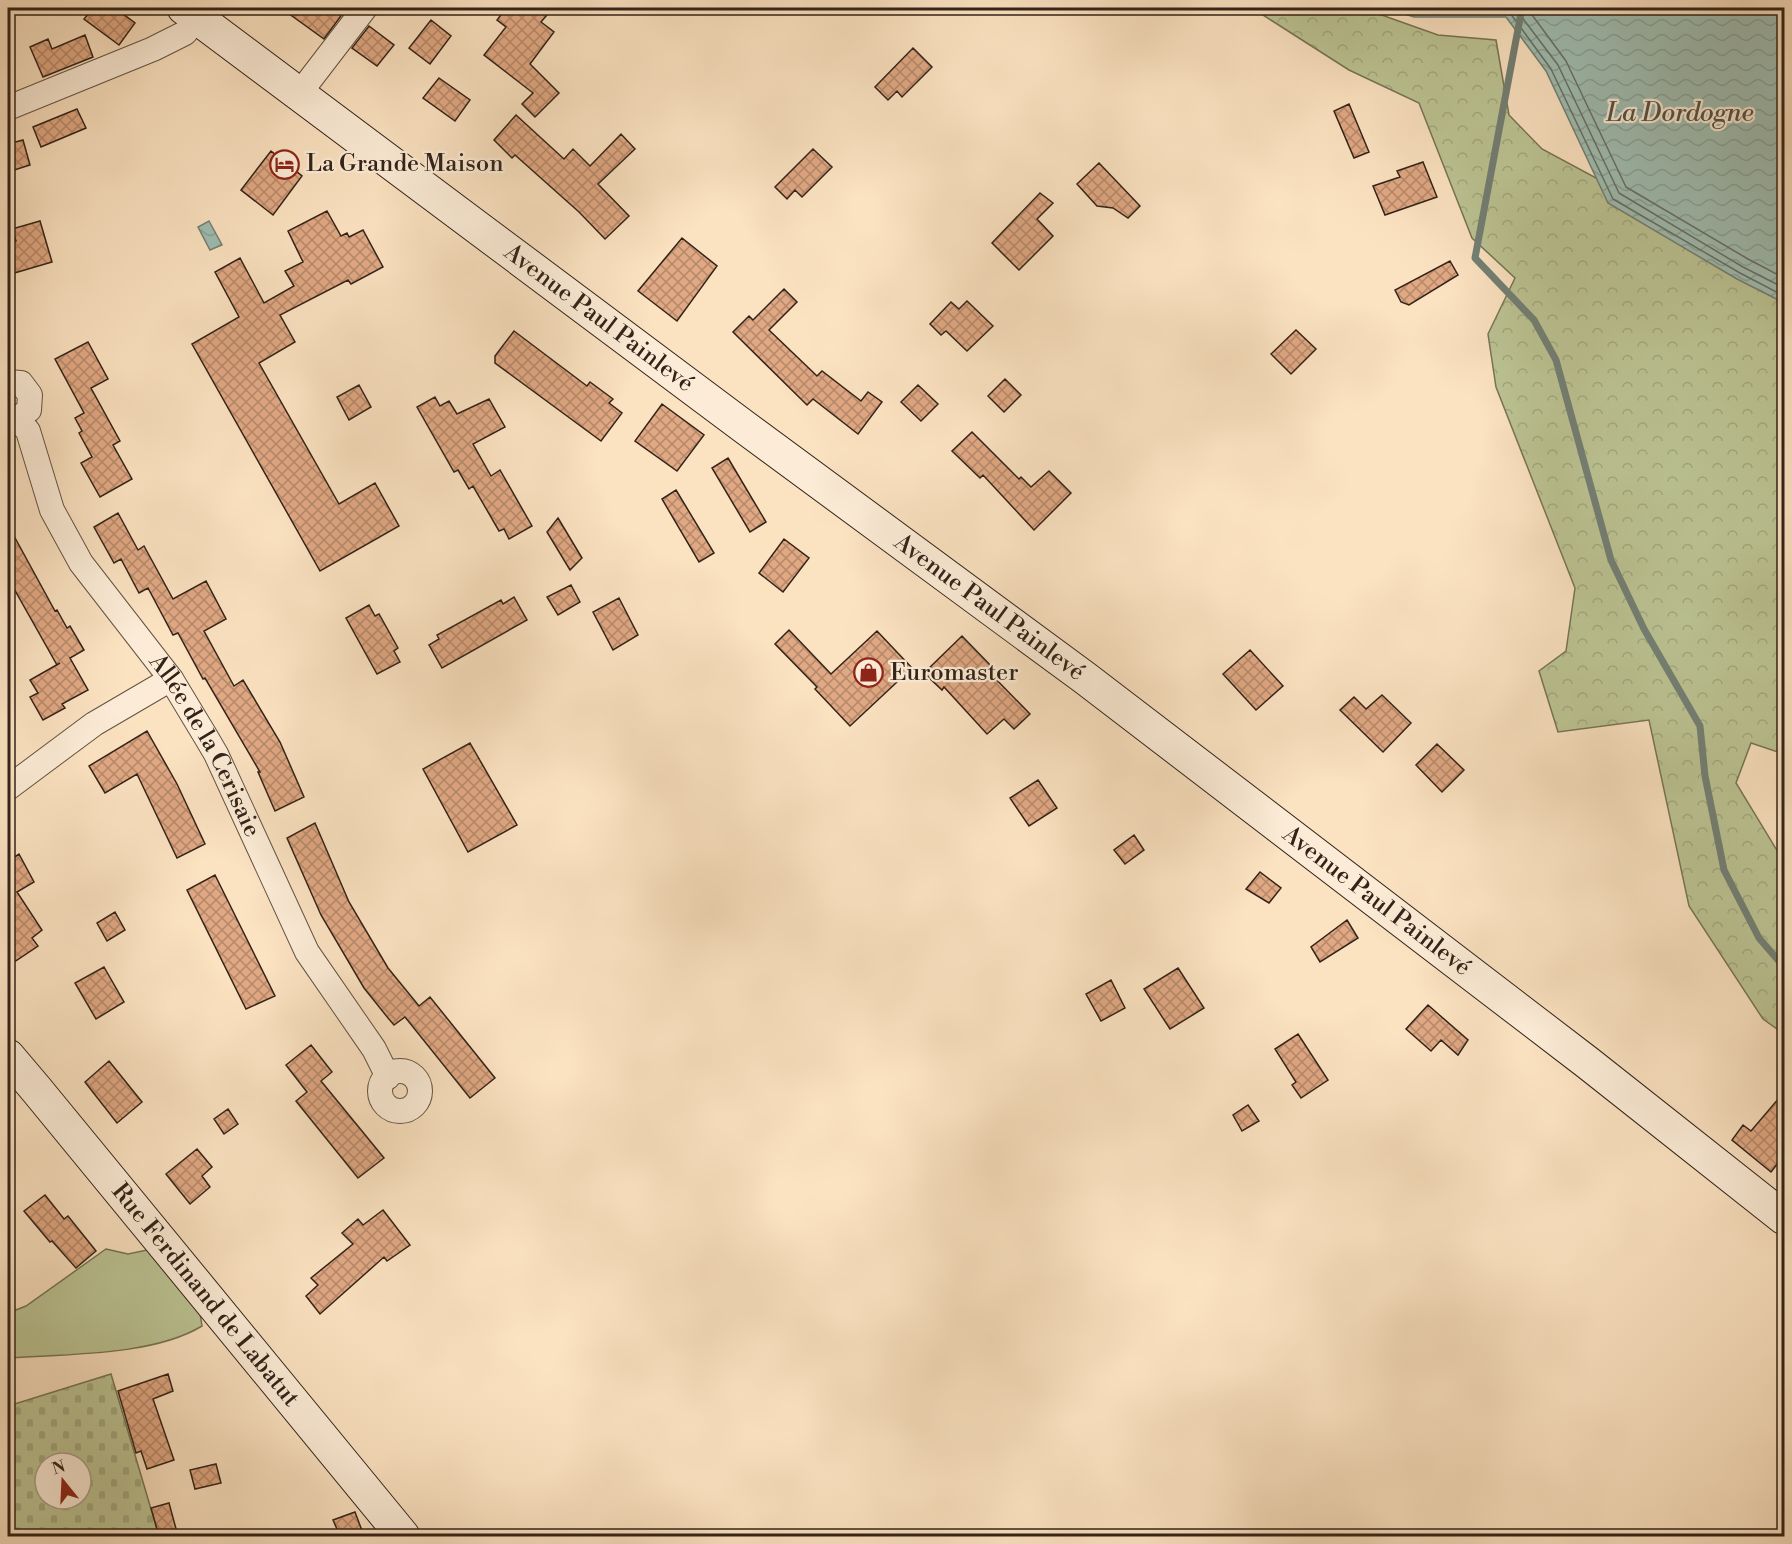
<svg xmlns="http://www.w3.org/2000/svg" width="1792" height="1544" font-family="'Libre Bodoni',serif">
<defs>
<pattern id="forest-crowns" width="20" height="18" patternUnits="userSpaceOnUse" patternTransform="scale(1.5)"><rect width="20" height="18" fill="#bcc494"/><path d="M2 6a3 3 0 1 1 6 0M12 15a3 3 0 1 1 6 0" fill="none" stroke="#a2a87f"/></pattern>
<pattern id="cemetery-stones" width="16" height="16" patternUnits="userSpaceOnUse" patternTransform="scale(1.5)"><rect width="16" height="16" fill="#bcc494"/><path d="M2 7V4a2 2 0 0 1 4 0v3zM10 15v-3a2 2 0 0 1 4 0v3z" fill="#a2a87f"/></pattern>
<pattern id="water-waves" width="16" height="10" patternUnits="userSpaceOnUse" patternTransform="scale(1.5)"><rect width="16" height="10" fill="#9fbeb3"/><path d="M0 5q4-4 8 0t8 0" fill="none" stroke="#89a399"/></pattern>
<pattern id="building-cross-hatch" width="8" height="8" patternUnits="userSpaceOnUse" patternTransform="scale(1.5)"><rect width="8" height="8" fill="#e0a883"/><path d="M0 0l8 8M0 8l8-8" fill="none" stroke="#b6886a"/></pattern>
</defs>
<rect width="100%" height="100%" fill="#fbe2c1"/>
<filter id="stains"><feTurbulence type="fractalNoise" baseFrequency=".00333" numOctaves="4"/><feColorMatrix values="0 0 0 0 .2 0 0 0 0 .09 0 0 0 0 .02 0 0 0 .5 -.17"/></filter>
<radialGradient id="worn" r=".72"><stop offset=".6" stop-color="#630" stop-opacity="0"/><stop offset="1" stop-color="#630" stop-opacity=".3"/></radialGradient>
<path fill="#bcc494" stroke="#777456" stroke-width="1.5" d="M 106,1249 L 128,1254 L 147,1250 L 200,1313 L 202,1326 C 153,1356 65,1354 8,1358 L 8,1313 L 26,1306 Z"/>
<path fill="url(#forest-crowns)" stroke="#777456" stroke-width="1.5" d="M 1252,8 L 1362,8 L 1438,35 L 1496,40 L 1509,115 L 1542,149 L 1687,227 L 1784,284 L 1784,754 L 1751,743 L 1736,783 L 1784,862 L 1784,1034 L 1763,1019 L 1689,906 L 1649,720 L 1558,732 L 1539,671 L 1566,651 L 1575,588 L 1496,387 L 1488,334 L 1515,278 L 1472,238 L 1419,103 L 1349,70 Z"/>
<path fill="url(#cemetery-stones)" stroke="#777456" stroke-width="1.5" fill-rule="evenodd" d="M 111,1374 L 159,1536 L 8,1536 L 8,1406 ZM 45,1463 L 81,1463 L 81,1499 L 45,1499 Z"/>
<path fill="url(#water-waves)" stroke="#738075" stroke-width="1.5" d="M 1386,8 L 1784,8 L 1784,303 L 1737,279 L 1608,203 L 1546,71 L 1506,17 L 1414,17 Z
M 209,221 L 222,245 L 210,250 L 198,227 Z"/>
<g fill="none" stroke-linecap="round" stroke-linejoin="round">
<path stroke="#687066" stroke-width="1.5" d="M 1405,8 L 1416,11 L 1510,13 L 1551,69 L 1613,199 L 1740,273 L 1784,296
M 1515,8 L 1558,65 L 1619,193 L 1743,267 L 1784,288
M 1527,8 L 1566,61 L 1626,187 L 1748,259 L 1784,278"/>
<path stroke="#738075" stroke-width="7" d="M 1522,8 L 1475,258 L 1534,320 L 1556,360 L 1611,560 L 1644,629 L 1700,726 L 1705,776 L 1724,870 L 1759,938 L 1784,967"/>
</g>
<path fill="url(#building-cross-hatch)" stroke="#322319" stroke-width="1.5" d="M 93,8 L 115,8 L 135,23 L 119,45 L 84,19 Z
M 281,8 L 344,8 L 346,9 L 324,39 Z
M 506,8 L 536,8 L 547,15 L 541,22 L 554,32 L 530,64 L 559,93 L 535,117 L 522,104 L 533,93 L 484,55 L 506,27 L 497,20 Z
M 431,20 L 451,36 L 430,64 L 409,48 Z
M 369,26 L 394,45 L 377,66 L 352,48 Z
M 85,35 L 93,57 L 43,77 L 30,47 L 48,39 L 52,49 Z
M 913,48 L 932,67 L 902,97 L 897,91 L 888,100 L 875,87 Z
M 439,78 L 470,100 L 455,121 L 423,98 Z
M 1349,104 L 1369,152 L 1354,158 L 1334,111 Z
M 77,109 L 86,128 L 41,147 L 33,127 Z
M 516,115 L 564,159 L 573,149 L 590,166 L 621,134 L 635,149 L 598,184 L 629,216 L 605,239 L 579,212 L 515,155 L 512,158 L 494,140 Z
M 23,140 L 30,165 L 8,172 L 8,144 Z
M 813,149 L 832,167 L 802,197 L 795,190 L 787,199 L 775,187 Z
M 271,151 L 302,176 L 273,215 L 241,190 Z
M 1423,162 L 1437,197 L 1385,215 L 1373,186 L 1400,177 L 1397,171 Z
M 1099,163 L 1140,206 L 1128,218 L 1113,208 L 1097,206 L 1077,184 Z
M 1040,193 L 1053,203 L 1037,219 L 1053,236 L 1019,270 L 992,243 Z
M 327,211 L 341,236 L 347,233 L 349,237 L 363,230 L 383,267 L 351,284 L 348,280 L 280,315 L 295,342 L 259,363 L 339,504 L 375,483 L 399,526 L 320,571 L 192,344 L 239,317 L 215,272 L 240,258 L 264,303 L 294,286 L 285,271 L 303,262 L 288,231 Z
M 40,221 L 52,262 L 11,274 L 8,261 L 8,243 L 16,241 L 12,229 Z
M 682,238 L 717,266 L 677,321 L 638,291 Z
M 1450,261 L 1458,275 L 1409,305 L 1401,302 L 1395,290 Z
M 784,289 L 797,302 L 769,330 L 817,376 L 822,371 L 861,401 L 868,392 L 882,402 L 858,434 L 813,399 L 807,405 L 733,332 L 749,316 L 753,320 Z
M 967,301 L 993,326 L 967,351 L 946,331 L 941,335 L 930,324 L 951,302 L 959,309 Z
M 1296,330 L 1316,349 L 1291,374 L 1271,354 Z
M 514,331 L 587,386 L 590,382 L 613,399 L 609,403 L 622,413 L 601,441 L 495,363 L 495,356 Z
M 88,342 L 108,379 L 91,388 L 120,441 L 113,445 L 132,479 L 100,497 L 81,463 L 92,457 L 79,433 L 82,431 L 75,418 L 84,413 L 55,359 Z
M 1005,379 L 1021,395 L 1004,412 L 988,396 Z
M 359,385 L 371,407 L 349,420 L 337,397 Z
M 918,385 L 938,404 L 921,421 L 901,402 Z
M 435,397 L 440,406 L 449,401 L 457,414 L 489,399 L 505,427 L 473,444 L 491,476 L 500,470 L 532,526 L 509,539 L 504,529 L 499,531 L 473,486 L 469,489 L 458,470 L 454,472 L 417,407 Z
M 662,404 L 704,435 L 677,471 L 635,441 Z
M 972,432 L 1019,479 L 1021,477 L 1031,487 L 1049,471 L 1071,493 L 1034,530 L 983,475 L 980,478 L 952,451 Z
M 728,458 L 766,522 L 750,532 L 712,468 Z
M 676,490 L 714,553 L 699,562 L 662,499 Z
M 118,513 L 138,550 L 144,546 L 173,599 L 206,581 L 226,619 L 204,631 L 234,686 L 243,680 L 280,742 L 304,797 L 275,811 L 258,772 L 260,772 L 205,678 L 203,679 L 178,633 L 173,635 L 148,588 L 139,593 L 121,559 L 114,563 L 94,527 Z
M 558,518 L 582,558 L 570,570 L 547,532 Z
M 8,525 L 55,611 L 57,610 L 67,628 L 70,626 L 84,650 L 70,658 L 88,690 L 62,704 L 65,708 L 43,720 L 30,697 L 38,693 L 30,680 L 60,663 L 57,665 L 8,578 Z
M 784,539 L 809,558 L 783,592 L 759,573 Z
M 571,585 L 580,602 L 558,615 L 547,597 Z
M 514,597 L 527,620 L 442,668 L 429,645 L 439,639 L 437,635 L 501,600 L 503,604 Z
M 619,598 L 638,635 L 613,650 L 593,612 Z
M 369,605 L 375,616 L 379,614 L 398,648 L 394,651 L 400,662 L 377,674 L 346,618 Z
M 789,630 L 831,674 L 877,631 L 912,668 L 850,726 L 815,689 L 817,687 L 775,644 Z
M 962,636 L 993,668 L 989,672 L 1030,714 L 1014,729 L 1004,719 L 987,734 L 944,687 L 942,690 L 924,673 Z
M 1250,650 L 1283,686 L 1256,710 L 1223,674 Z
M 1382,695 L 1411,723 L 1383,752 L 1340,710 L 1354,697 L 1366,709 Z
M 147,731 L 177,784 L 205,844 L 177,858 L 137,774 L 105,793 L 89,766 Z
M 470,743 L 517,825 L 468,852 L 423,769 Z
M 1437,744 L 1464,770 L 1442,792 L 1416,765 Z
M 1038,780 L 1057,808 L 1029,826 L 1010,798 Z
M 315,823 L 349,902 L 388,968 L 419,1006 L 430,997 L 495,1078 L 470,1098 L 405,1017 L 394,1025 L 388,1018 L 364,988 L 321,915 L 287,838 Z
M 1134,835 L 1144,850 L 1125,864 L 1114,850 Z
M 19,854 L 34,882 L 17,892 L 42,930 L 32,938 L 38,946 L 8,966 L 8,861 Z
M 1260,872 L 1281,888 L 1269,903 L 1246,889 Z
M 215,875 L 275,996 L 246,1009 L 187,890 Z
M 115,912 L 125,930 L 107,941 L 97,923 Z
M 1347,920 L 1358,938 L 1320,962 L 1311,947 Z
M 104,967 L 124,1002 L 96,1019 L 75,983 Z
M 1178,968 L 1204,1008 L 1170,1029 L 1144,989 Z
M 1111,980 L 1125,1008 L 1101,1021 L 1086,994 Z
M 1428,1005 L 1468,1040 L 1458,1055 L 1441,1040 L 1431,1051 L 1406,1029 Z
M 1298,1034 L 1328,1080 L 1301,1098 L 1292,1085 L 1296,1082 L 1275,1049 Z
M 311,1045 L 332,1072 L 321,1081 L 384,1158 L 358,1178 L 296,1101 L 307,1092 L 286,1065 Z
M 109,1061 L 142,1102 L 117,1123 L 85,1082 Z
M 1785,1091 L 1785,1154 L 1771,1172 L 1732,1140 L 1743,1125 L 1751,1131 Z
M 1248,1105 L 1259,1121 L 1242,1131 L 1233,1115 Z
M 228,1109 L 238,1124 L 224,1134 L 214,1119 Z
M 197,1149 L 212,1167 L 202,1176 L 210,1187 L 190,1204 L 166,1174 Z
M 45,1195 L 64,1219 L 68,1216 L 96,1251 L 76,1268 L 52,1241 L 50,1242 L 24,1211 Z
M 383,1210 L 410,1245 L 387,1261 L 384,1257 L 320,1314 L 306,1296 L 318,1285 L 311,1278 L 353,1244 L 342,1233 L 358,1219 L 363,1225 Z
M 168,1374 L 173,1391 L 153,1399 L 174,1460 L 147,1469 L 141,1451 L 136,1453 L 118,1391 Z
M 216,1464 L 221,1483 L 195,1489 L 190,1470 Z
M 169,1503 L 178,1536 L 159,1536 L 151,1508 Z
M 355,1512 L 364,1536 L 340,1536 L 333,1520 Z"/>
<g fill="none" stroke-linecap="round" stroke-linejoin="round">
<defs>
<g id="street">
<path d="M 299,94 L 365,8"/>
<path d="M 8,108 L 153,49 L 185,33 L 197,18"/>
<path d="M 8,382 L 21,383 L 30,395 L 29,410 L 17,419"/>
<path id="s1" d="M 8,418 L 17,419 L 28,431 L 52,510 L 81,563 L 171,679 L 206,737 L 216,754 L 307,952 L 374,1049 L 388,1077"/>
<path d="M 8,788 L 94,724 L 171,679"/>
<circle cx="400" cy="1091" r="20"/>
</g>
<g id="secondary">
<path id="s2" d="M 184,8 L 743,426 L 1085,678 L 1588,1063 L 1784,1218"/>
<path id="s3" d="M 8,1056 L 36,1089 L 403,1536"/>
</g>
</defs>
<use href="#street" stroke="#645343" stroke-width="26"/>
<use href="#secondary" stroke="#322319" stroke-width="35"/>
<use href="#street" stroke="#fcecd7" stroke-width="24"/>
<use href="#secondary" stroke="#fcecd7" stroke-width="33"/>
</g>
<defs>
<symbol id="hotel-ring" viewBox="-11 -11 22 22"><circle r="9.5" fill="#fcecd7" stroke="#8f2418" stroke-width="1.5"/><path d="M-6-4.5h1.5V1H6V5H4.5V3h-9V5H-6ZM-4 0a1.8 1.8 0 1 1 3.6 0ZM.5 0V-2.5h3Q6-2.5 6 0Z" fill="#8f2418"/></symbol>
<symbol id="shop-ring" viewBox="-11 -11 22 22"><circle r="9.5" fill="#fcecd7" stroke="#8f2418" stroke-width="1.5"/><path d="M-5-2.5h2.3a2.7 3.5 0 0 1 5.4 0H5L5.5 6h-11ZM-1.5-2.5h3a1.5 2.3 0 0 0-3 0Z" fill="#8f2418"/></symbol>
</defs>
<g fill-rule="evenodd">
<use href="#hotel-ring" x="268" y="148" width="33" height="33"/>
<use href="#shop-ring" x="852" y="656" width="33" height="33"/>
</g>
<g text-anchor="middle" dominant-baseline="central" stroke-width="4.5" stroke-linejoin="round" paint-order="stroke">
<g font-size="24" fill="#322319" stroke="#fcecd7" text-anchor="start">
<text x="306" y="164">La Grande Maison</text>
<text x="890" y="673">Euromaster</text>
</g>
<g font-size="24" fill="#322319" stroke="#fcecd7">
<text stroke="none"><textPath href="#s2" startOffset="518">Avenue Paul Painlevé</textPath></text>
<text stroke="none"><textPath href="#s2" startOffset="1004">Avenue Paul Painlevé</textPath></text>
<text stroke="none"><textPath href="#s1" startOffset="390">Allée de la Cerisaie</textPath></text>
<text stroke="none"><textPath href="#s2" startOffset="1490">Avenue Paul Painlevé</textPath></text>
<text stroke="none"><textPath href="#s3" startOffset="310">Rue Ferdinand de Labatut</textPath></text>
</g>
<g font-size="26" font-style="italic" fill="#535247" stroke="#fcecd7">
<text x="1680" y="113">La Dordogne</text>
</g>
</g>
<rect width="1792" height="1544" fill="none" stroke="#fbe2c1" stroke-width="30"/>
<rect x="9" y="9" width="1774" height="1526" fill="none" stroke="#322319" stroke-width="3"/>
<rect x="15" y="15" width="1762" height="1514" fill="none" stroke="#322319" stroke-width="1.5"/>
<g transform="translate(63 1481) rotate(342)"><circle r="28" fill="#fcecd7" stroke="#ab9c8b" stroke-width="1.5"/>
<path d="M0-4.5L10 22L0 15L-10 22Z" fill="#8f2418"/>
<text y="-9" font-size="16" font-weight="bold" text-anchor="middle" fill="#322319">N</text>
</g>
<rect width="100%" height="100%" filter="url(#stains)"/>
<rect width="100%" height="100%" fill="url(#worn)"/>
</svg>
